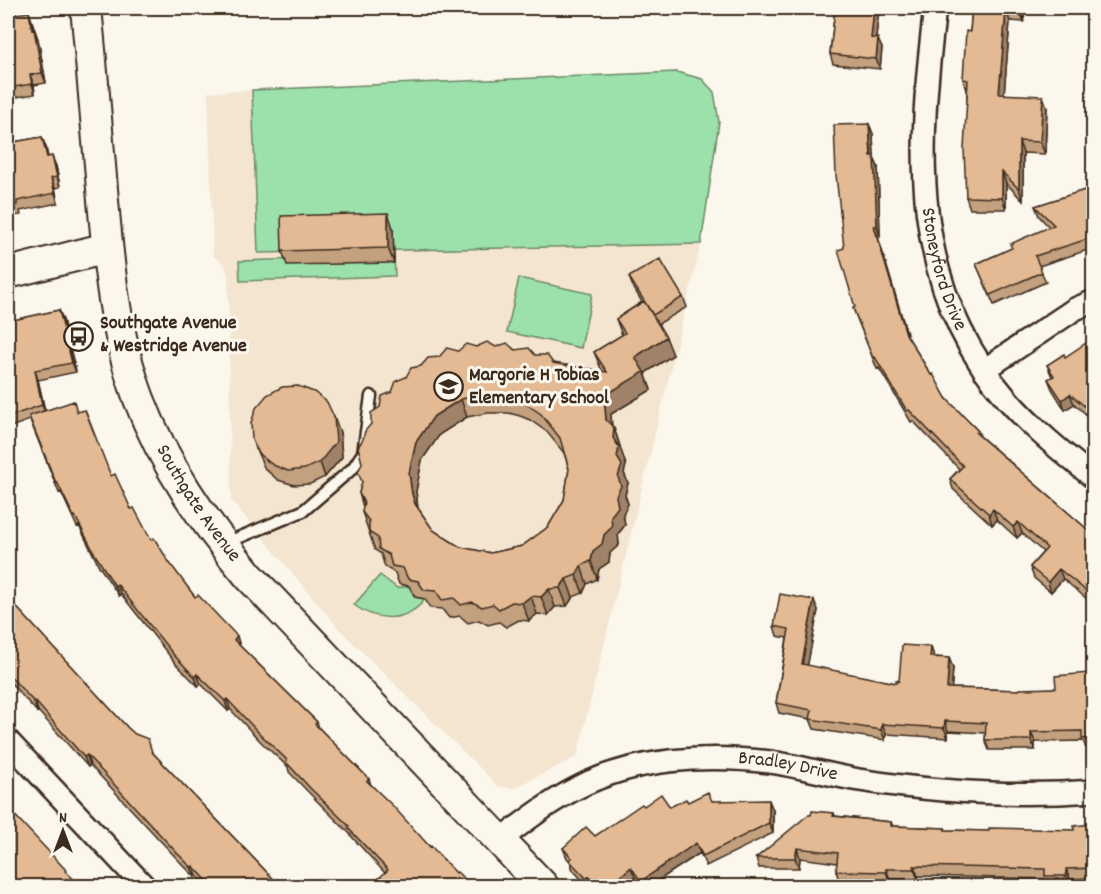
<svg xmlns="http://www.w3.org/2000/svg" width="1101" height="894" font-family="Dekko,sans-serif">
<rect width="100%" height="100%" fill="#fbf7ec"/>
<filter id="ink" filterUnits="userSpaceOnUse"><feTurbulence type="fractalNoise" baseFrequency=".0167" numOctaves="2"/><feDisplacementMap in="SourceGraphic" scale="12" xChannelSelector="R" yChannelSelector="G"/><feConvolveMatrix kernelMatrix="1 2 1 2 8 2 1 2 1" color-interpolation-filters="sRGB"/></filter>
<g filter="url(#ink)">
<path fill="#f4e5d1" d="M 677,72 L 702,79 L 714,92 L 719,122 L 701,244 L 577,757 L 514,788 L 499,787 L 339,629 L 231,500 L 228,274 L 224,264 L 213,256 L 208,92 Z"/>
<path fill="#9ce1ac" stroke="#6c8665" stroke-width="1.5" d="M 677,72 L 702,79 L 714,92 L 719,122 L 701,244 L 258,253 L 252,90 Z
M 394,256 L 395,276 L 240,281 L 239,261 Z
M 519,278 L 592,294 L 581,348 L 507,332 Z
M 380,575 L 397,588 L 409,586 L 415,597 L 425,599 C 407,623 377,622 354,605 Z"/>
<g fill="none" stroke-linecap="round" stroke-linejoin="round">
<defs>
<path id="lane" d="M 226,543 L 303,511 L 353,468 L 363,453 L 371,396"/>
<g id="street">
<path id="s1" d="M 935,8 C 918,148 908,284 1006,398 C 1032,428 1063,453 1094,478"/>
<path d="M 984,370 L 1075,309 L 1094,301"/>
<path d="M 8,741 L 144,886"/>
<path id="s2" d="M 500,840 C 524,822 548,803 575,789 C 633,758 706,754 770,762 C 799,766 829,775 859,780 C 936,792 1015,797 1094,791"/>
</g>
<g id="secondary">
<path id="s3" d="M 86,8 C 92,68 97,129 102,189 C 108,260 114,332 139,399 C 164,465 204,522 249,576 L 543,886"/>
<path d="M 8,273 L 107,248"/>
</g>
</defs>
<use href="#lane" stroke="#3b2a1e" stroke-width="15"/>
<use href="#street" stroke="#3b2a1e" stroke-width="26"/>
<use href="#secondary" stroke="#3b2a1e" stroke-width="34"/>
<use href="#lane" stroke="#fbf7ec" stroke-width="10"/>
<use href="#street" stroke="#fbf7ec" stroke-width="21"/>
<use href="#secondary" stroke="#fbf7ec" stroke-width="30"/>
</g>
<path fill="#c3a07e" stroke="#3b2a1e" stroke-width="1.5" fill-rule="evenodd" d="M 835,8 L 879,8 L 876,38 L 882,48 L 880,69 L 833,64 L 830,54 Z
M 972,8 L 1025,8 L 1024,22 L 1010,21 L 1004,94 L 1047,107 L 1045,154 L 1023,153 L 1023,201 L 1006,183 L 1006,209 L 970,209 L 966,197 L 967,90 L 963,79 L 970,32 Z
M 29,12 L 38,39 L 46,83 L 34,85 L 35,94 L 12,98 L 9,88 Z
M 869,124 L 873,134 L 874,158 L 878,167 L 880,237 L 878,237 L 908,337 L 931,375 L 946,398 L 978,431 L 980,436 L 1094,535 L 1094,605 L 1063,579 L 1051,592 L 1034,578 L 1030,567 L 1043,552 L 1022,533 L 1017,538 L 997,520 L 992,525 L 953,489 L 950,479 L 959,469 L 913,421 L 911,422 L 879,368 L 877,369 L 853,308 L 855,307 L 844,248 Z
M 42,137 L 48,157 L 56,166 L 60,187 L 55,188 L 58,203 L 20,211 L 21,215 L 8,217 L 8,143 Z
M 1094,187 L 1094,248 L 1039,266 L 1046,282 L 994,305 L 976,264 L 1012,248 L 1049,227 L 1039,216 L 1035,206 Z
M 393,228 L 394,263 L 287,265 L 282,251 Z
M 629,277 L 683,297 L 687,307 L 658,324 L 673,355 L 645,373 L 651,390 L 611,414 L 612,426 L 614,428 L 620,446 L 620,449 L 626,465 L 624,473 L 628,483 L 625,495 L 628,504 L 623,514 L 625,525 L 618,534 L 619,545 L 610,553 L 609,562 L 599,569 L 597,579 L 587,584 L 583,593 L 573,597 L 567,606 L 555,607 L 548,615 L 537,614 L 529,621 L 519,620 L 506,627 L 499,622 L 488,625 L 479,620 L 468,623 L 460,616 L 449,618 L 442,609 L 430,608 L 425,599 L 415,597 L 409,586 L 399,584 L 395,573 L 385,567 L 381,554 L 375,550 L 362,512 L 363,507 L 359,493 L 362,483 L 362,463 L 371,424 L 380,407 L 392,392 L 406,377 L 421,366 L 439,357 L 458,351 L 476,347 L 496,347 L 515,350 L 535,355 L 553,363 L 602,371 L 594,352 L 622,335 L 616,319 L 642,302 L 633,287 ZM 488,413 L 509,413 L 520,416 L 530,420 L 547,432 L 564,453 L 569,469 L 564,500 L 548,527 L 522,546 L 491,553 L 460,547 L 433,530 L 418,508 L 416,491 L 422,460 L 440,434 L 467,417 Z
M 59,310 L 63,320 L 76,372 L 38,380 L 45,411 L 78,412 L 111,476 L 131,509 L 151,540 L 195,597 L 240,646 L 317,722 L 319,728 L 369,779 L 371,785 L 430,847 L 456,873 L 472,886 L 385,873 L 352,837 L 350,834 L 315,799 L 289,772 L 288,767 L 262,743 L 230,709 L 228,711 L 201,684 L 198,686 L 176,664 L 121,594 L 119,596 L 99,566 L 79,526 L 77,527 L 61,492 L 59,493 L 30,420 L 8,428 L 8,317 L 14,320 Z
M 1094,355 L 1094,421 L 1074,404 L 1065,410 L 1052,389 L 1048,379 L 1052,377 L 1047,365 L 1065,357 Z
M 340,432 L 342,457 L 325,477 L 310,484 L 294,485 L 278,480 L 265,469 L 258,454 L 252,440 Z
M 8,598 L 128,728 L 152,752 L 280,886 L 206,886 L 197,876 L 195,877 L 181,863 L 90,765 L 88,767 L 38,711 L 37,712 L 8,680 Z
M 818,610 L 807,666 L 896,683 L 934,657 L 949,658 L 953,668 L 951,688 L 1019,690 L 1056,688 L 1092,683 L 1094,697 L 1094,748 L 1086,748 L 1083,741 L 1035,742 L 1035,750 L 989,750 L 985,740 L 986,733 L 948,731 L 948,738 L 886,734 L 885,740 L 814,729 L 810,719 L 779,713 L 776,703 L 787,638 L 777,636 L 774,626 Z
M 712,801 L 773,810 L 773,833 L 706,866 L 700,853 L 650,886 L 641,886 L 635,877 L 624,886 L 588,886 L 573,870 L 570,861 L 567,858 L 563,848 L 595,836 L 644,806 L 670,807 L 688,802 Z
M 8,808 L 67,874 L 81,886 L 13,886 L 8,881 Z
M 834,813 L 835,816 L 891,822 L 893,826 L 945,828 L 946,830 L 989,831 L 1074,830 L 1094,827 L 1094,878 L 1070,879 L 1070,885 L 1048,885 L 1046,879 L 918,876 L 918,879 L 890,879 L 890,882 L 839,881 L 836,871 L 837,863 L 800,858 L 799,868 L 759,868 L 756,858 L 811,815 Z"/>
<path fill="#9f8267" stroke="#3b2a1e" stroke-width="1.5" d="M 874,8 L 879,8 L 875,47 L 871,38 Z
M 1020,8 L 1025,8 L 1024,22 L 1020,11 Z
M 1006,10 L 1010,21 L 1003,106 L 999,94 Z
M 29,12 L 32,22 L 36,40 L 32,30 Z
M 34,29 L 38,39 L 46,83 L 42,73 Z
M 878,39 L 882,48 L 880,69 L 876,59 Z
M 30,75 L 34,85 L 35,94 L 32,84 Z
M 1043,96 L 1047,107 L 1045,154 L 1040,142 Z
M 869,124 L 873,134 L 874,158 L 878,167 L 880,237 L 877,226 Z
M 42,137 L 46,147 L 50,167 L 47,157 Z
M 1019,141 L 1023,153 L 1023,201 L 1019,189 Z
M 52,156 L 56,166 L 60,187 L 57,177 Z
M 1002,172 L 1006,183 L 1006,209 L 1002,198 Z
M 51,178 L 55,188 L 58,203 L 55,193 Z
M 388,213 L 393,228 L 394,263 L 388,248 Z
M 874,226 L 878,237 L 910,345 L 906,334 Z
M 59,310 L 63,320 L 76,372 L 72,363 Z
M 666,337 L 673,355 L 645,373 L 651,390 L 611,414 L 612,438 L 606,420 L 604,396 L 635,357 Z
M 35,370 L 38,380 L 46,415 L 42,405 Z
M 1070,394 L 1074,404 L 1065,410 L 1062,400 Z
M 461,399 L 467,417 L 440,434 L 422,460 L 416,491 L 418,512 L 412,494 L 409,473 L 416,442 L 434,416 Z
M 334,417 L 340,432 L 342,457 L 325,477 L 320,462 Z
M 614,428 L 626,465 L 624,473 L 628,483 L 625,495 L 628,504 L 623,514 L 625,525 L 618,534 L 619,545 L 610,553 L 609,562 L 599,569 L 597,579 L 591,561 L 593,551 L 604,535 L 611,516 L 616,496 L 618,477 L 613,438 Z
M 993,509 L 997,520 L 992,525 L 989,514 Z
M 1018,522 L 1022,533 L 1017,538 L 1013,527 Z
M 581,566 L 587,584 L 583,593 L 576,575 Z
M 1059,569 L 1063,579 L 1051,592 L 1048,582 Z
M 566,579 L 573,597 L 567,606 L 560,588 Z
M 117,584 L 121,594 L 119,596 L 115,586 Z
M 549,589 L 555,607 L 548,615 L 541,597 Z
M 531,596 L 537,614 L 529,621 L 522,603 Z
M 814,600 L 818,610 L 806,674 L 802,664 Z
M 237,636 L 240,646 L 234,640 Z
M 931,647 L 934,656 L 934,667 L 930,657 Z
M 949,658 L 953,668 L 951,697 L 947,688 Z
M 1089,673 L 1092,683 L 1094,707 L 1091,700 Z
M 197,674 L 201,684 L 198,686 L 195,677 Z
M 227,699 L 230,709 L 228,711 L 225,701 Z
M 35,701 L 38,711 L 37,712 L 34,702 Z
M 945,721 L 948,731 L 948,738 L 944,728 Z
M 882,724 L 886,734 L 885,740 L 881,730 Z
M 1031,732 L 1035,742 L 1035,750 L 1031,740 Z
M 87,755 L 90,765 L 88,767 L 84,757 Z
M 769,800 L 773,810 L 773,833 L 769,823 Z
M 696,843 L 700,853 L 650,886 L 643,886 L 641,881 Z
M 797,848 L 800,858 L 799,868 L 795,858 Z
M 193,866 L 197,876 L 195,877 L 191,867 Z
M 914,866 L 918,876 L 918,879 L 914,869 Z
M 631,867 L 635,877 L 624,886 L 609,886 Z
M 886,869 L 890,879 L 890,882 L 886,872 Z
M 1066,869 L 1070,879 L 1070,885 L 1066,876 Z
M 589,876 L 593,886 L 590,886 L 587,879 Z"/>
<path fill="#e3ba93" stroke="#3b2a1e" stroke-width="1.5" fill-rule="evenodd" d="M 835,8 L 874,8 L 871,38 L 878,39 L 876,59 L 830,54 Z
M 972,8 L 1020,8 L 1020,11 L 1006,10 L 999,94 L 1043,96 L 1040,142 L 1019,141 L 1019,189 L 1002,172 L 1002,198 L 966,197 L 964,149 L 968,80 L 963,79 L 966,31 L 970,32 Z
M 29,12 L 32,30 L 34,29 L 42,73 L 30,75 L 32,84 L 9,88 L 8,81 L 8,15 Z
M 869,124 L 871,156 L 874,156 L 877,226 L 874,226 L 906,334 L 931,375 L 933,374 L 946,398 L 978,431 L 976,433 L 1094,535 L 1094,597 L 1059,569 L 1048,582 L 1030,567 L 1047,548 L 1018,522 L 1013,527 L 993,509 L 989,514 L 950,479 L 963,466 L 909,410 L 907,411 L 875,357 L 873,358 L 853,308 L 855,307 L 838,250 L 844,248 L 836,175 L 834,125 Z
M 42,137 L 47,157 L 52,156 L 57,177 L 51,178 L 55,193 L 17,201 L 17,205 L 8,207 L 8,143 Z
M 1094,187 L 1094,237 L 1035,256 L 1042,272 L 990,295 L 976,264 L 1012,248 L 1010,244 L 1054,225 L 1035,206 Z
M 388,213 L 388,248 L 282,251 L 281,216 Z
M 660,259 L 683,297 L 653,315 L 629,277 Z
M 644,301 L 666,337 L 635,357 L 644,372 L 604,396 L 606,420 L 614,428 L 613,438 L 619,447 L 617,457 L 622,465 L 618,477 L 621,486 L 616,496 L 618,507 L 611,516 L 612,527 L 604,535 L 602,544 L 593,551 L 591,561 L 581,566 L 576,575 L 566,579 L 560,588 L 549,589 L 541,597 L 531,596 L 522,603 L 512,602 L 499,609 L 493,604 L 482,607 L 472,602 L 461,605 L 454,598 L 442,600 L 436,591 L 424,590 L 418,581 L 408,579 L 403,568 L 392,566 L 389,555 L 379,549 L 378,538 L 369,532 L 369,521 L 362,512 L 364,503 L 359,493 L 362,482 L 358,472 L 362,463 L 358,447 L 363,439 L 365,431 L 371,424 L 371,413 L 380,407 L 382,396 L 392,392 L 396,381 L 406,377 L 411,368 L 421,366 L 428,358 L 439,357 L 447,348 L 458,351 L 466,344 L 476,347 L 487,342 L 496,347 L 507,343 L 515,350 L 529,348 L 535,355 L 547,355 L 553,363 L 607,372 L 594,352 L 625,333 L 616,319 ZM 482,395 L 503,395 L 513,398 L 523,402 L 541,414 L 560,438 L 569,469 L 564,500 L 548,527 L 522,546 L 491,553 L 460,547 L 433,530 L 415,504 L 412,494 L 409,473 L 416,442 L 434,416 L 461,399 Z
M 59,310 L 72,363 L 35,370 L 42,405 L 8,417 L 8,317 L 12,316 L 13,320 Z
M 1086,343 L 1094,355 L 1094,414 L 1070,394 L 1062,400 L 1048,379 L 1054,376 L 1047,365 L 1064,354 L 1065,357 Z
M 298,386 L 314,392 L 327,402 L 334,417 L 336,442 L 320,462 L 305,469 L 288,471 L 273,465 L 260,455 L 252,440 L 251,423 L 256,408 L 267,395 L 282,387 Z
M 74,401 L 77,412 L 85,410 L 111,476 L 115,474 L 131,509 L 134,508 L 151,540 L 154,538 L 169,562 L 195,597 L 198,595 L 237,636 L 234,640 L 317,722 L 315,724 L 369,779 L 367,781 L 392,805 L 430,847 L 431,846 L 456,873 L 457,872 L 472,886 L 370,886 L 388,870 L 348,828 L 349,826 L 311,789 L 286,762 L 287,760 L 259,733 L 227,699 L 225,701 L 197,674 L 195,677 L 173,654 L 117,584 L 115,586 L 96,556 L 75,516 L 74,517 L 57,482 L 56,483 L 29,416 Z
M 780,594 L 814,600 L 802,664 L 896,683 L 896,680 L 899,681 L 902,645 L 931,647 L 930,657 L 949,658 L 947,688 L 1019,690 L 1019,689 L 1056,688 L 1055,676 L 1089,673 L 1091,700 L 1094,699 L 1094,738 L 1082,739 L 1082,731 L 1031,732 L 1031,740 L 985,740 L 986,723 L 945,721 L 944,728 L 882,724 L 881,730 L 810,719 L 812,710 L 776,703 L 789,629 L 774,626 Z
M 8,598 L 128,728 L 135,734 L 148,739 L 152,752 L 280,886 L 212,886 L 193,866 L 191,867 L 177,853 L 87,755 L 84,757 L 35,701 L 34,702 L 8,674 Z
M 708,792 L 712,801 L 769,800 L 769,823 L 703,856 L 696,843 L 641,881 L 631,867 L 609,886 L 601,886 L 594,879 L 593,880 L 589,876 L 587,879 L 569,860 L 572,858 L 563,848 L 586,827 L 595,836 L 642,804 L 644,806 L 661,794 L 670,807 L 686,799 L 688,802 Z
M 8,808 L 66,870 L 65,871 L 81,886 L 19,886 L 8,874 Z
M 812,811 L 834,813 L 833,816 L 891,822 L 891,826 L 945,828 L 945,830 L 989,831 L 989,828 L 1074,830 L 1074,826 L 1093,824 L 1093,827 L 1094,827 L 1094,868 L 1066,869 L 1066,876 L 1045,876 L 1045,869 L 914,866 L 914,869 L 886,869 L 886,872 L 836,871 L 838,853 L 797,848 L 795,858 L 756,858 L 808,815 L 811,815 Z"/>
</g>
<defs>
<symbol id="bus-ring" viewBox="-11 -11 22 22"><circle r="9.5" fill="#fbf7ec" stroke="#3b2a1e" stroke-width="1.5"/><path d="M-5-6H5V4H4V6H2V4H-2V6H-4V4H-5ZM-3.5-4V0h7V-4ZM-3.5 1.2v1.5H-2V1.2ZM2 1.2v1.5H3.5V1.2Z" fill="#3b2a1e"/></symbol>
<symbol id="school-ring" viewBox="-11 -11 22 22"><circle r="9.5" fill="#fbf7ec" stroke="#3b2a1e" stroke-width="1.5"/><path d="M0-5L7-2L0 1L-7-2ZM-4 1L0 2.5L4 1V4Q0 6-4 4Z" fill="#3b2a1e"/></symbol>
</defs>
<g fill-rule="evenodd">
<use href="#bus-ring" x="62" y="320" width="33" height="33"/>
<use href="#school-ring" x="432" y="370" width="33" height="33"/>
</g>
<g text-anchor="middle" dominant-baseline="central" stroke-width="6" stroke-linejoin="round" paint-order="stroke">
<g font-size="20" fill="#3b2a1e" stroke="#fbf7ec">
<text stroke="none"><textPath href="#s1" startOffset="264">Stoneyford Drive</textPath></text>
<text stroke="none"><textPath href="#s3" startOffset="516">Southgate Avenue</textPath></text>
<text stroke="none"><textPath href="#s2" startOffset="309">Bradley Drive</textPath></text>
</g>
<g font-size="20" font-weight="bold" fill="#3b2a1e" stroke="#fbf7ec" text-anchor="start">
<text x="100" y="324">Southgate Avenue<tspan x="100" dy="23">&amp; Westridge Avenue</tspan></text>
<text x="469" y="376">Margorie H Tobias<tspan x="469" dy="23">Elementary School</tspan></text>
</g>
</g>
<rect width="1101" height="894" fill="none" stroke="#fbf7ec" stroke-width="30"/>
<rect x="15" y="15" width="1071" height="864" fill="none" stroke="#3b2a1e" stroke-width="2" filter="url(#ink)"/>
<g transform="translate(63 831)" stroke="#fbf7ec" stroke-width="4.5" paint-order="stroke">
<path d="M0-4.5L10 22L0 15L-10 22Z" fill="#3b2a1e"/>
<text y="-9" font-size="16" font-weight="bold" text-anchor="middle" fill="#3b2a1e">N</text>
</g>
</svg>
